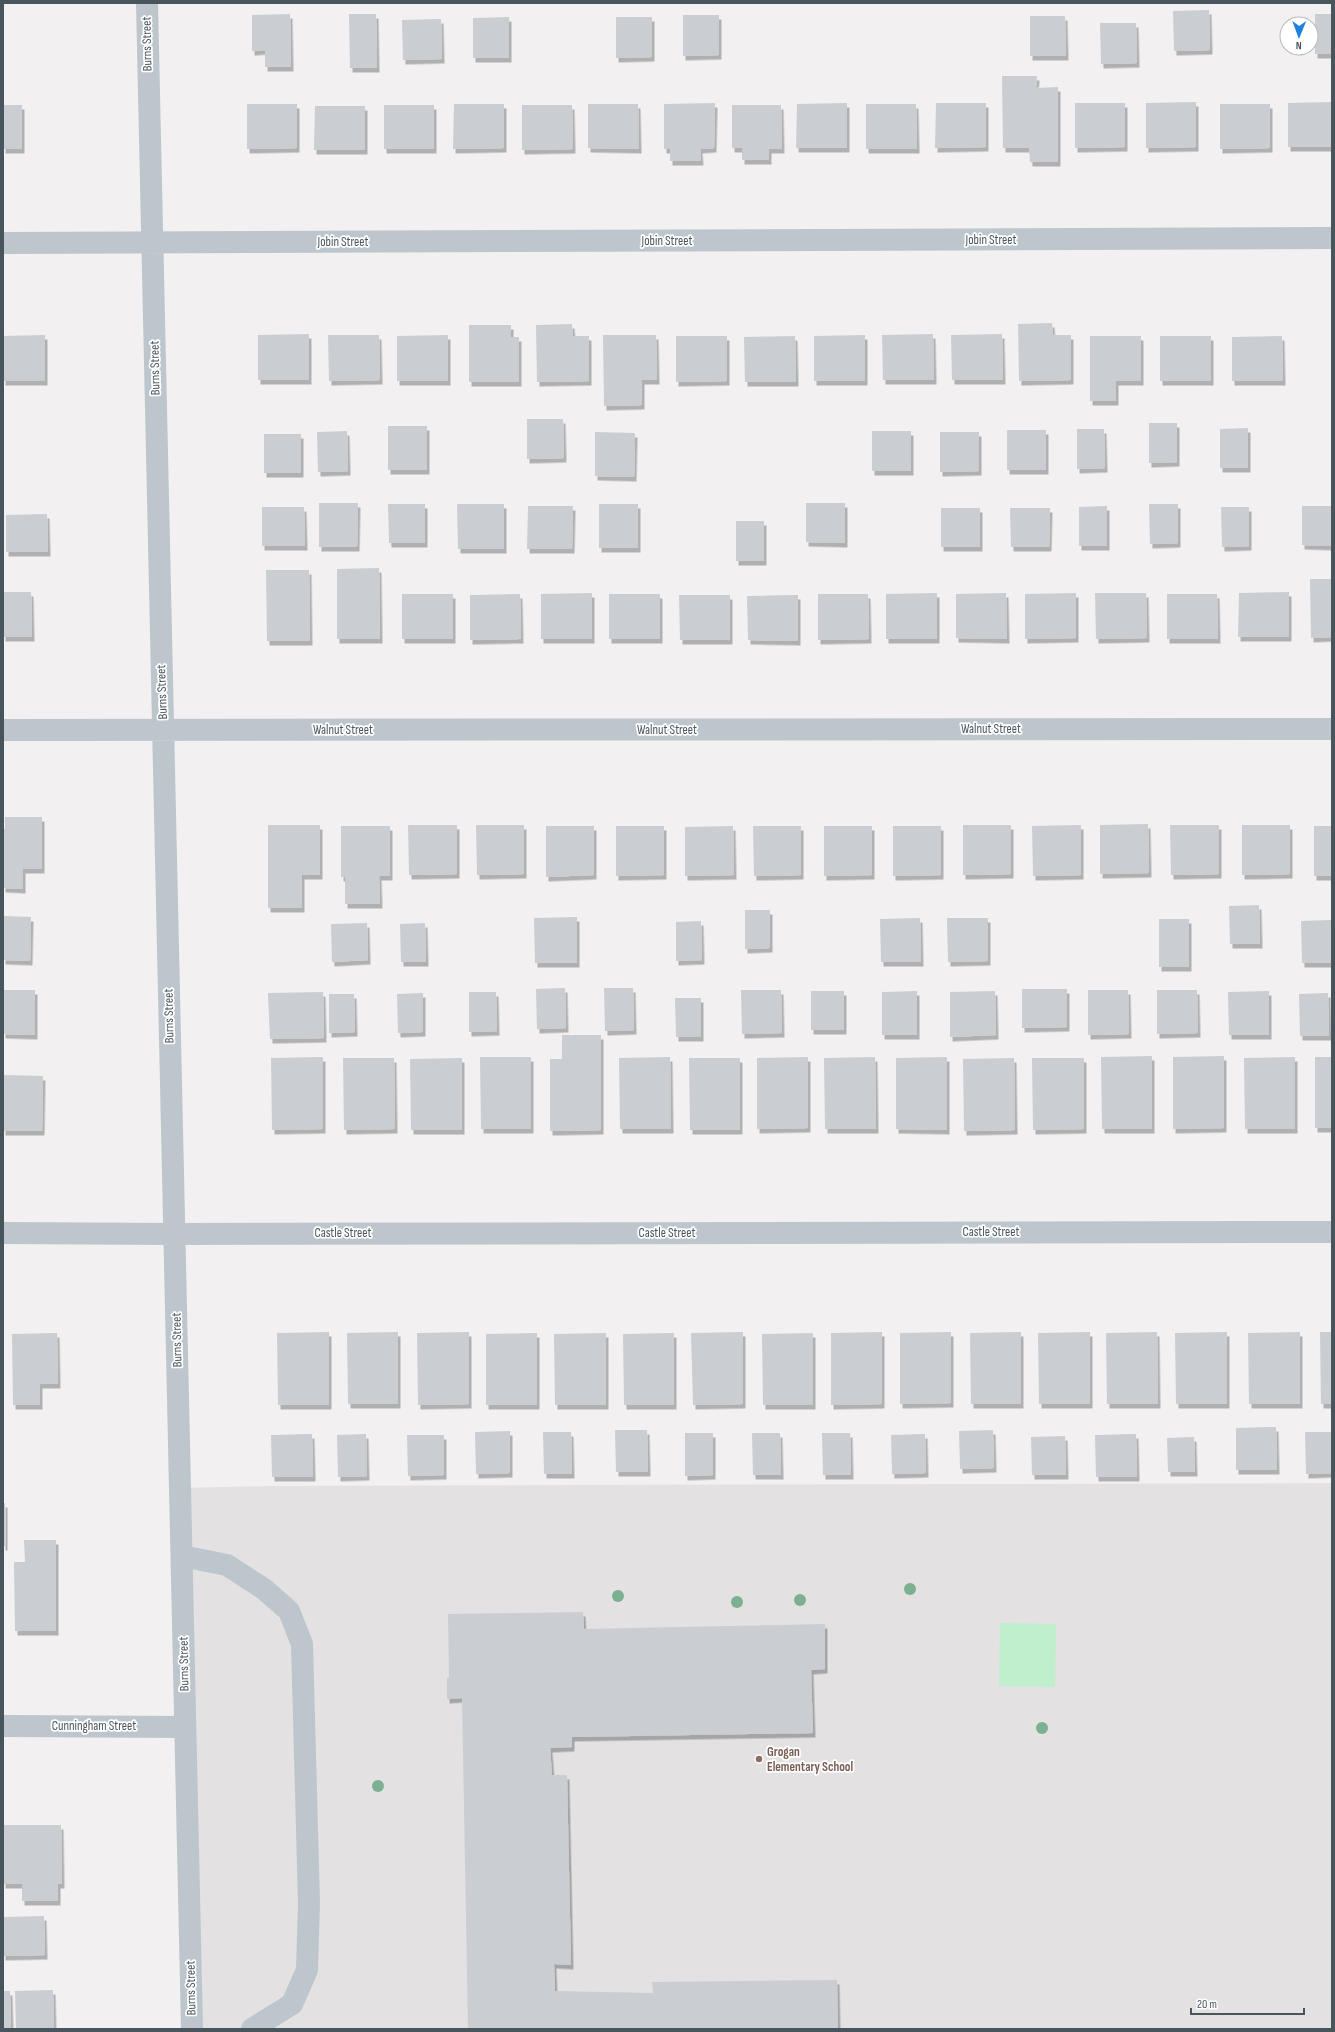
<svg xmlns="http://www.w3.org/2000/svg" width="1335" height="2032" font-family="'Sofia Sans Condensed',sans-serif">
<defs>
<filter id="shadow"><feDropShadow dx="2.5" dy="4.5" stdDeviation="0" flood-color="#0004"/></filter>
</defs>
<rect width="100%" height="100%" fill="#f2f0f0"/>
<path fill="#e3e1e2" d="M 1332,1483 L 1332,2029 L 192,2029 L 181,1488 L 271,1486 Z"/>
<path fill="#c0efce" d="M 1000,1623 L 1056,1624 L 1055,1687 L 999,1686 Z"/>
<path fill="#caced2" filter="url(#shadow)" d="M 1209,10 L 1210,50 L 1174,51 L 1173,11 Z
M 290,14 L 291,67 L 265,67 L 265,50 L 252,51 L 252,15 Z
M 349,14 L 376,14 L 377,68 L 350,68 Z
M 1315,14 L 1332,14 L 1332,54 L 1315,54 Z
M 683,15 L 719,15 L 719,55 L 683,56 Z
M 1030,16 L 1065,16 L 1066,56 L 1030,56 Z
M 509,17 L 509,58 L 473,58 L 473,18 Z
M 616,17 L 652,17 L 652,57 L 616,58 Z
M 441,19 L 442,59 L 403,60 L 402,20 Z
M 1100,23 L 1136,23 L 1137,63 L 1101,64 Z
M 1002,76 L 1037,76 L 1036,88 L 1058,87 L 1058,162 L 1030,162 L 1029,148 L 1003,148 Z
M 1196,102 L 1196,147 L 1146,148 L 1146,103 Z
M 1332,102 L 1332,147 L 1288,147 L 1288,103 Z
M 715,103 L 714,148 L 700,149 L 701,161 L 670,161 L 670,149 L 664,149 L 664,104 Z
M 847,103 L 847,148 L 796,148 L 797,104 Z
M 936,103 L 986,103 L 986,147 L 935,148 Z
M 1075,103 L 1125,103 L 1125,147 L 1075,148 Z
M 247,104 L 297,104 L 297,148 L 247,149 Z
M 454,104 L 504,104 L 504,148 L 453,149 Z
M 588,104 L 638,104 L 639,149 L 588,148 Z
M 866,104 L 916,104 L 917,149 L 866,149 Z
M 1220,104 L 1270,104 L 1270,148 L 1220,149 Z
M 3,105 L 22,105 L 22,149 L 3,149 Z
M 384,105 L 434,105 L 434,149 L 384,149 Z
M 522,105 L 572,105 L 573,149 L 522,150 Z
M 732,105 L 781,105 L 782,149 L 769,149 L 769,160 L 742,160 L 742,148 L 732,148 Z
M 315,106 L 365,106 L 365,150 L 314,150 Z
M 1052,323 L 1053,335 L 1071,335 L 1071,380 L 1019,381 L 1018,324 Z
M 572,324 L 573,336 L 589,336 L 589,381 L 537,382 L 536,325 Z
M 469,325 L 511,325 L 511,337 L 519,337 L 519,382 L 469,382 Z
M 309,334 L 309,380 L 258,380 L 258,335 Z
M 933,334 L 934,380 L 883,380 L 882,335 Z
M 1002,334 L 1003,380 L 952,380 L 951,335 Z
M 45,335 L 45,381 L 3,381 L 3,336 Z
M 328,335 L 379,335 L 380,380 L 329,381 Z
M 448,335 L 448,381 L 397,381 L 397,336 Z
M 603,335 L 656,335 L 657,380 L 642,380 L 642,405 L 604,406 Z
M 865,335 L 865,381 L 814,381 L 814,336 Z
M 676,336 L 727,336 L 727,381 L 676,382 Z
M 795,336 L 796,382 L 745,382 L 744,337 Z
M 1090,336 L 1141,336 L 1141,381 L 1116,381 L 1116,401 L 1090,401 Z
M 1160,336 L 1211,336 L 1211,381 L 1160,381 Z
M 1282,336 L 1283,381 L 1232,381 L 1232,337 Z
M 527,419 L 563,419 L 564,458 L 527,459 Z
M 1149,423 L 1177,423 L 1177,462 L 1149,463 Z
M 388,426 L 427,426 L 427,470 L 388,470 Z
M 1248,428 L 1248,468 L 1220,468 L 1220,429 Z
M 1077,429 L 1104,429 L 1105,468 L 1077,469 Z
M 1007,430 L 1046,430 L 1046,470 L 1007,470 Z
M 347,431 L 348,471 L 318,472 L 317,432 Z
M 872,431 L 911,431 L 911,471 L 872,471 Z
M 595,432 L 635,433 L 634,477 L 595,476 Z
M 940,432 L 979,432 L 979,471 L 940,472 Z
M 264,434 L 301,434 L 301,473 L 264,473 Z
M 319,503 L 358,503 L 357,547 L 319,547 Z
M 806,503 L 845,503 L 845,543 L 806,542 Z
M 388,504 L 425,504 L 425,543 L 389,543 Z
M 457,504 L 504,504 L 504,549 L 458,549 Z
M 599,504 L 638,504 L 638,548 L 599,548 Z
M 1149,504 L 1178,504 L 1178,543 L 1150,544 Z
M 528,506 L 573,506 L 572,549 L 527,549 Z
M 1107,506 L 1107,546 L 1079,546 L 1079,507 Z
M 1302,506 L 1332,506 L 1332,546 L 1302,545 Z
M 262,507 L 304,507 L 305,546 L 262,546 Z
M 1221,507 L 1249,507 L 1249,546 L 1222,547 Z
M 941,508 L 980,508 L 980,547 L 941,547 Z
M 1010,508 L 1050,508 L 1049,547 L 1011,547 Z
M 47,514 L 48,552 L 6,552 L 6,515 Z
M 736,521 L 764,521 L 764,561 L 736,561 Z
M 379,568 L 380,639 L 337,639 L 337,569 Z
M 266,570 L 309,570 L 310,641 L 267,641 Z
M 1310,579 L 1332,579 L 1332,637 L 1311,638 Z
M 3,592 L 31,592 L 32,637 L 3,637 Z
M 1289,592 L 1289,637 L 1238,637 L 1239,593 Z
M 592,593 L 592,639 L 541,639 L 541,594 Z
M 937,593 L 937,639 L 886,639 L 886,594 Z
M 1006,593 L 1007,639 L 956,638 L 956,594 Z
M 1076,593 L 1076,638 L 1025,639 L 1025,594 Z
M 1095,593 L 1146,593 L 1147,638 L 1096,639 Z
M 402,594 L 453,594 L 453,639 L 402,639 Z
M 520,594 L 521,639 L 470,640 L 470,595 Z
M 609,594 L 660,594 L 660,639 L 609,639 Z
M 818,594 L 868,594 L 869,639 L 818,640 Z
M 1167,594 L 1217,594 L 1218,639 L 1167,639 Z
M 679,595 L 730,595 L 730,640 L 680,640 Z
M 798,595 L 798,641 L 748,640 L 747,596 Z
M 5,817 L 42,817 L 42,869 L 23,869 L 23,889 L 3,888 L 3,829 L 5,829 Z
M 1148,824 L 1149,873 L 1100,874 L 1100,825 Z
M 268,825 L 320,825 L 320,875 L 302,875 L 302,908 L 268,908 Z
M 408,825 L 457,825 L 457,874 L 409,875 Z
M 476,825 L 524,825 L 524,874 L 477,875 Z
M 963,825 L 1011,825 L 1011,874 L 963,875 Z
M 1081,825 L 1081,875 L 1033,876 L 1032,826 Z
M 1170,825 L 1219,825 L 1219,874 L 1171,875 Z
M 1242,825 L 1290,825 L 1290,874 L 1242,875 Z
M 341,826 L 390,826 L 390,876 L 379,876 L 380,904 L 345,904 L 345,877 L 341,877 Z
M 546,826 L 594,826 L 594,875 L 546,877 Z
M 616,826 L 664,826 L 664,875 L 616,876 Z
M 733,826 L 734,875 L 685,876 L 685,827 Z
M 753,826 L 801,826 L 801,875 L 754,876 Z
M 824,826 L 872,826 L 872,875 L 824,876 Z
M 893,826 L 941,826 L 941,875 L 893,876 Z
M 1314,826 L 1332,826 L 1332,876 L 1314,876 Z
M 1259,905 L 1260,944 L 1230,944 L 1229,906 Z
M 745,910 L 770,910 L 770,948 L 745,949 Z
M 3,916 L 31,917 L 30,961 L 3,960 Z
M 577,917 L 577,963 L 535,963 L 534,918 Z
M 920,918 L 921,962 L 881,962 L 880,919 Z
M 947,918 L 988,918 L 988,961 L 948,962 Z
M 1159,919 L 1189,919 L 1189,967 L 1159,967 Z
M 1332,920 L 1332,963 L 1302,963 L 1301,921 Z
M 701,921 L 702,960 L 676,961 L 676,922 Z
M 367,923 L 368,960 L 332,962 L 331,924 Z
M 425,923 L 426,962 L 401,962 L 400,924 Z
M 565,988 L 566,1028 L 537,1029 L 536,989 Z
M 604,988 L 633,988 L 634,1030 L 605,1031 Z
M 1022,989 L 1067,989 L 1067,1027 L 1022,1028 Z
M 3,990 L 35,990 L 35,1035 L 3,1034 Z
M 741,990 L 781,990 L 782,1033 L 742,1034 Z
M 1088,990 L 1128,990 L 1129,1034 L 1088,1035 Z
M 1157,990 L 1197,990 L 1198,1033 L 1157,1034 Z
M 811,991 L 844,991 L 844,1030 L 811,1030 Z
M 917,991 L 917,1035 L 882,1035 L 882,992 Z
M 995,991 L 996,1035 L 950,1037 L 950,992 Z
M 1269,991 L 1269,1035 L 1229,1035 L 1228,992 Z
M 323,992 L 324,1038 L 270,1039 L 268,993 Z
M 469,992 L 496,992 L 497,1031 L 469,1032 Z
M 423,993 L 423,1032 L 398,1033 L 397,994 Z
M 1328,993 L 1329,1036 L 1300,1036 L 1299,994 Z
M 329,994 L 354,994 L 355,1032 L 329,1033 Z
M 675,998 L 701,998 L 701,1037 L 676,1037 Z
M 562,1035 L 601,1035 L 601,1130 L 550,1131 L 550,1059 L 562,1059 Z
M 1152,1056 L 1152,1129 L 1102,1129 L 1101,1057 Z
M 1224,1056 L 1224,1128 L 1173,1129 L 1173,1057 Z
M 323,1057 L 323,1129 L 272,1130 L 271,1058 Z
M 480,1057 L 531,1057 L 531,1129 L 481,1129 Z
M 670,1057 L 671,1129 L 620,1129 L 619,1058 Z
M 808,1057 L 808,1128 L 757,1129 L 757,1058 Z
M 875,1057 L 876,1129 L 825,1129 L 824,1058 Z
M 947,1057 L 947,1130 L 896,1129 L 896,1058 Z
M 1295,1057 L 1295,1129 L 1245,1129 L 1244,1058 Z
M 1315,1057 L 1332,1057 L 1332,1128 L 1315,1128 Z
M 343,1058 L 394,1058 L 395,1129 L 344,1130 Z
M 462,1058 L 462,1130 L 411,1130 L 410,1059 Z
M 689,1058 L 740,1058 L 740,1130 L 690,1130 Z
M 1014,1058 L 1015,1130 L 964,1131 L 963,1059 Z
M 1032,1058 L 1084,1058 L 1084,1129 L 1033,1130 Z
M 3,1075 L 43,1076 L 42,1131 L 3,1131 Z
M 329,1332 L 329,1405 L 278,1405 L 277,1333 Z
M 398,1332 L 398,1404 L 348,1404 L 347,1333 Z
M 469,1332 L 469,1404 L 418,1405 L 417,1333 Z
M 743,1332 L 743,1404 L 693,1405 L 691,1333 Z
M 882,1332 L 882,1404 L 831,1405 L 831,1333 Z
M 951,1332 L 951,1403 L 900,1404 L 900,1333 Z
M 1021,1332 L 1021,1404 L 971,1404 L 970,1333 Z
M 1090,1332 L 1090,1404 L 1039,1404 L 1038,1333 Z
M 1157,1332 L 1158,1404 L 1107,1404 L 1106,1333 Z
M 1227,1332 L 1227,1404 L 1176,1404 L 1175,1333 Z
M 1300,1332 L 1300,1404 L 1249,1404 L 1248,1333 Z
M 1320,1332 L 1332,1332 L 1332,1404 L 1321,1404 Z
M 57,1333 L 58,1384 L 40,1384 L 40,1405 L 13,1405 L 12,1334 Z
M 537,1333 L 537,1405 L 486,1405 L 486,1334 Z
M 606,1333 L 606,1405 L 555,1405 L 554,1334 Z
M 674,1333 L 674,1405 L 624,1405 L 623,1334 Z
M 813,1333 L 813,1405 L 763,1405 L 762,1334 Z
M 1276,1427 L 1277,1470 L 1236,1470 L 1236,1428 Z
M 615,1430 L 647,1430 L 648,1472 L 616,1472 Z
M 993,1430 L 994,1468 L 960,1469 L 959,1431 Z
M 510,1431 L 510,1473 L 476,1474 L 475,1432 Z
M 543,1432 L 571,1432 L 572,1474 L 544,1474 Z
M 1305,1432 L 1332,1432 L 1332,1473 L 1306,1474 Z
M 685,1433 L 713,1433 L 713,1475 L 685,1476 Z
M 752,1433 L 780,1433 L 781,1475 L 753,1475 Z
M 822,1433 L 850,1433 L 851,1475 L 823,1475 Z
M 312,1434 L 313,1477 L 272,1477 L 271,1435 Z
M 366,1434 L 367,1476 L 338,1477 L 337,1435 Z
M 925,1434 L 926,1473 L 892,1474 L 891,1435 Z
M 1136,1434 L 1137,1477 L 1096,1477 L 1095,1435 Z
M 407,1435 L 444,1435 L 444,1475 L 408,1476 Z
M 1065,1436 L 1066,1475 L 1032,1475 L 1031,1437 Z
M 1194,1437 L 1195,1472 L 1168,1472 L 1167,1438 Z
M 3,1503 L 5,1503 L 5,1546 L 3,1546 Z
M 24,1540 L 56,1540 L 56,1631 L 15,1631 L 14,1562 L 25,1562 Z
M 583,1612 L 584,1629 L 825,1624 L 825,1669 L 811,1670 L 813,1733 L 572,1737 L 572,1747 L 550,1748 L 552,1775 L 567,1775 L 571,1965 L 554,1964 L 555,1991 L 653,1993 L 652,1982 L 837,1980 L 838,2029 L 468,2029 L 462,1698 L 447,1699 L 447,1678 L 449,1677 L 448,1614 Z
M 3,1825 L 61,1825 L 62,1884 L 58,1884 L 58,1901 L 22,1901 L 22,1884 L 3,1884 Z
M 44,1916 L 45,1955 L 3,1956 L 3,1917 Z
M 53,1990 L 54,2029 L 16,2029 L 15,1991 Z
M 3,1991 L 10,1991 L 11,2029 L 3,2029 Z"/>
<g fill="none" stroke-linecap="round" stroke-linejoin="round">
<path stroke="#bcc6cc" stroke-width="22" d="M 147,3 L 192,2029
M 3,243 L 1332,238
M 3,730 L 1332,729
M 3,1233 L 174,1234 L 1332,1232
M 182,1556 L 227,1565 L 264,1589 L 289,1611 L 302,1644 L 309,1903 L 307,1970 L 292,2004 L 252,2029
M 3,1726 L 185,1727"/>
</g>
<g fill="#7bb191">
<circle cx="910" cy="1589" r="6"/>
<circle cx="618" cy="1596" r="6"/>
<circle cx="800" cy="1600" r="6"/>
<circle cx="737" cy="1602" r="6"/>
<circle cx="1042" cy="1728" r="6"/>
<circle cx="378" cy="1786" r="6"/>
</g>
<circle fill="#8d6e63" stroke="#fff" stroke-width="1.5" cx="759" cy="1759" r="4"/>
<g text-anchor="middle" dominant-baseline="central" stroke-width="3.5" stroke-linejoin="round" paint-order="stroke">
<g font-size="13" fill="#48555d" stroke="#fff">
<text transform="translate(147 44) rotate(-91)">Burns Street</text>
<text x="991" y="240">Jobin Street</text>
<text x="667" y="241">Jobin Street</text>
<text x="343" y="242">Jobin Street</text>
<text transform="translate(155 368) rotate(-91)">Burns Street</text>
<text transform="translate(162 692) rotate(-92)">Burns Street</text>
<text x="991" y="729">Walnut Street</text>
<text x="343" y="730">Walnut Street</text>
<text x="667" y="730">Walnut Street</text>
<text transform="translate(169 1016) rotate(-91)">Burns Street</text>
<text x="991" y="1232">Castle Street</text>
<text x="343" y="1233">Castle Street</text>
<text x="667" y="1233">Castle Street</text>
<text transform="translate(177 1340) rotate(-91)">Burns Street</text>
<text transform="translate(184 1664) rotate(-91)">Burns Street</text>
<text x="94" y="1726">Cunningham Street</text>
<text transform="translate(191 1988) rotate(-91)">Burns Street</text>
</g>
<g font-size="13" font-weight="bold" fill="#785e54" stroke="#fff" text-anchor="start">
<text x="767" y="1752">Grogan<tspan x="767" dy="15">Elementary School</tspan></text>
</g>
</g>
<rect width="1335" height="2032" fill="none" stroke="#48555d" stroke-width="8"/>
<g transform="translate(1299 36) rotate(181)"><circle r="19" fill="#ffffff" stroke="#b6bbbe"/>
<path d="M0-3L7 15L0 10L-7 15Z" fill="#1d81e0"/>
<text y="-6" font-size="11" font-weight="bold" text-anchor="middle" fill="#48555d">N</text>
</g>
<path d="M1191 2008v6h113v-6" fill="none" stroke="#48555d" stroke-width="2"/>
<text x="1197" y="2008" font-size="12" fill="#48555d" stroke="#ffffff" stroke-width="3" paint-order="stroke">20 m</text>
</svg>
